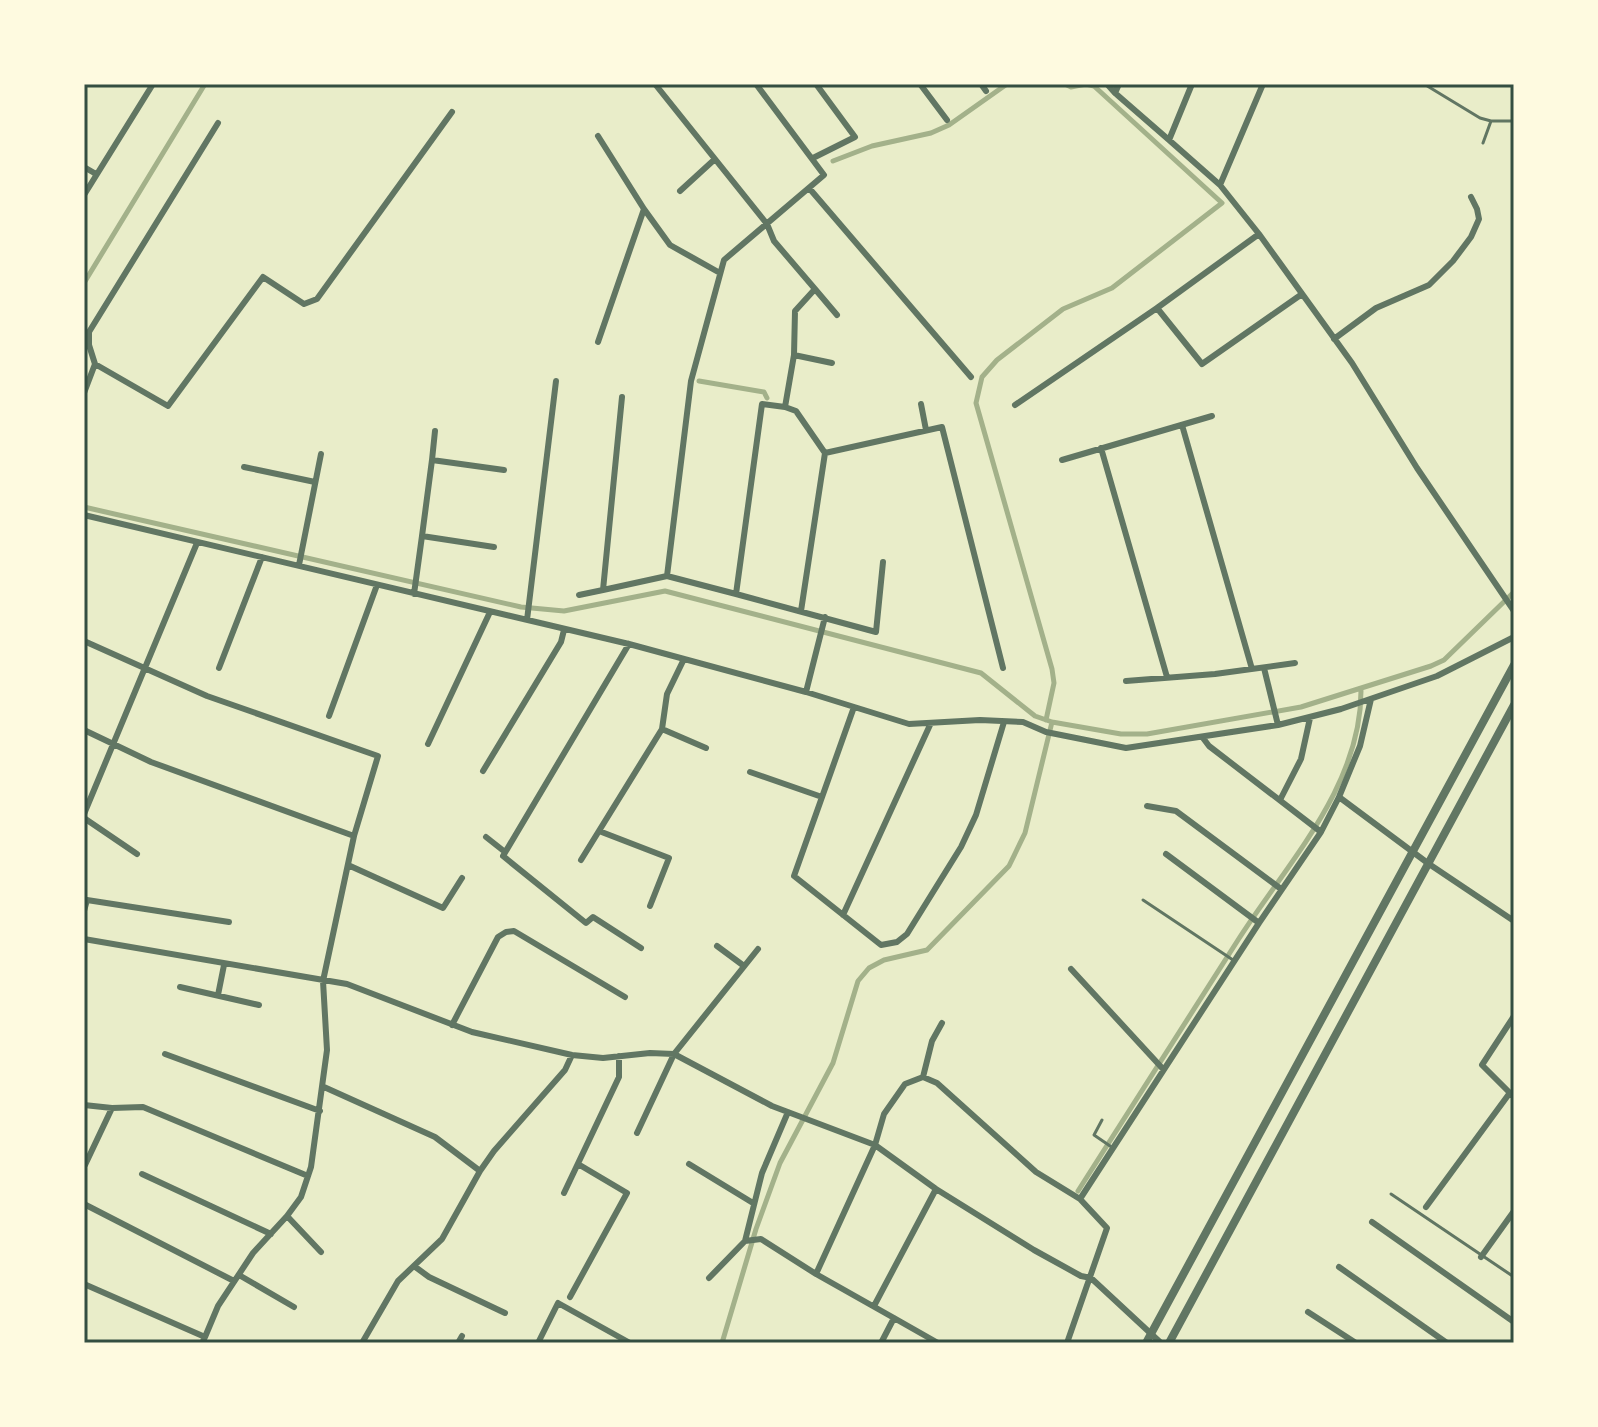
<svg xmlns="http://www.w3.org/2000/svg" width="1598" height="1427" font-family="'Alegreya Sans',sans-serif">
<rect width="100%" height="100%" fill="#e9edc9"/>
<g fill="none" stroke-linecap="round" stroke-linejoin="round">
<path stroke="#a3b18a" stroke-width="5" d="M 833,161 L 872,146 L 931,133 L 949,125 L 1007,84
M 84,283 L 205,84
M 699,381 L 764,392 L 767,398
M 84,507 L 521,607 L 564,611 L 665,591 L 981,673 L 1035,716 L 1052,722 L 1121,734 L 1147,734 L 1301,707 L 1431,666 L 1444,660 L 1514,592
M 1046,720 L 1054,683 L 1052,669 L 976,403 L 982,377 L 997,360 L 1063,309 L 1112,288 L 1222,203 L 1094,86 L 1086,84 L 1071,87 L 1065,84
M 1078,1191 C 1131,1108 1184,1024 1238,940 C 1287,863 1362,786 1361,689
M 722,1343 L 756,1229 L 780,1163 L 833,1063 L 858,981 L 869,968 L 884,960 L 927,950 L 1009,866 L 1025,833 L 1052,722"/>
<path stroke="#617663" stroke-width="3" d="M 1424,84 L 1480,118 L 1491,121 L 1483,143
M 1491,121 L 1514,121
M 1143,900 L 1233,960
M 1102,1120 L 1094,1135 L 1113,1148
M 1391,1194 L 1514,1277"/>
<path stroke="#617663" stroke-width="6" d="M 655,84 L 767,224 L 774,241 L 815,289 L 795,311 L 794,355
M 920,84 L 947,120
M 981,84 L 986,91
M 1107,84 L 1115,93
M 1119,84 L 1115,93 L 1169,140 L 1192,84
M 598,136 L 644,209 L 598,342
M 1169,140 L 1220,185 L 1263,84
M 813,158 L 855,137 L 816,84
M 84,167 L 96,174
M 809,188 L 971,377
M 680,191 L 715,159
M 84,195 L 153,84
M 644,209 L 670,245 L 720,273
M 1259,234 L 1352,363 L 1417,468 L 1514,611
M 815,289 L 837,315
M 1157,308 L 1259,234 L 1220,185
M 1334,339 L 1376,308 L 1429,285 L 1453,261 L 1471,237 L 1479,219 L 1477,209 L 1471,197
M 95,364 L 89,345 L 89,332 L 218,123
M 84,393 L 95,364 L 168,406 L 263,277 L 304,304 L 317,299 L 452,112
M 622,397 L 603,590 L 667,576 L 691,381 L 724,260 L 824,175 L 756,84
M 921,404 L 926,430
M 1015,405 L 1157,308 L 1202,364 L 1302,294
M 1182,425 L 1252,669
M 435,431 L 432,460 L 504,470
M 1101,448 L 1167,677
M 825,453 L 796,411 L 785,407 L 794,355 L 832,363
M 432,460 L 422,536 L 494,547
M 1062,460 L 1212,416
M 244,467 L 315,482
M 84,515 L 629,644 L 806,692 L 909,724 L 980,720 L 1023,722 L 1046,732 L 1126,748 L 1278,725 L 1341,709 L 1437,676 L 1514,637
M 299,565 L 321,454
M 667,576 L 736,594 L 762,404 L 785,407
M 414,594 L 422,536
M 736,594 L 876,632 L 883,562
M 579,595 L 603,590
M 801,611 L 825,453 L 942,427 L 1003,668
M 527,620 L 556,381
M 84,641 L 207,696 L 378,756 L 354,836 L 323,981 L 327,1050 L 311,1167 L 301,1197 L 287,1216 L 253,1253 L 218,1306 L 205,1337
M 629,644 L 503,856 L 586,923 L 593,917 L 641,948
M 219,668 L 262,557
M 1264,668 L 1278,725
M 1126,681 L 1215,674 L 1295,663
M 806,692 L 825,617
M 854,707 L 794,876 L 881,945 L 897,942 L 907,934 L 961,847 L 976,815 L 1004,722
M 329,716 L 377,585
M 662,729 L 706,748
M 84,730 L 151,762 L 354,836
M 1203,738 L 1209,746 L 1321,832
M 428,744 L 490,612
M 483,771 L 561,642 L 564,630
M 750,772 L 822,797
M 1339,797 L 1429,864 L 1514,921
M 1280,800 L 1301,759 L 1310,718
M 1147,806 L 1176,811 L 1281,889
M 84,814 L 197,543
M 84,818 L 137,854
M 599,831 L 669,858 L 650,906
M 486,837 L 505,852
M 1166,854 L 1259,923
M 581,860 L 662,729 L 667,694 L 684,659
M 348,865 L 443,908 L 462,878
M 84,911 L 87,900 L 229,922
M 843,915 L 930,725
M 84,939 L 347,984 L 472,1032 L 572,1055 L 603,1058 L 650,1053 L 674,1054 L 772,1106 L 875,1145 L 936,1189 L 1034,1250 L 1081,1276 L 1091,1278 L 1161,1343
M 717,946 L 744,966
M 1071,969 L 1163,1069
M 180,987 L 259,1005
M 218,995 L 224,965
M 1514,1016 L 1482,1065 L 1514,1097
M 942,1023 L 932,1041 L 923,1077 L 937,1083 L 1036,1172 L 1080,1199 L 1107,1228 L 1067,1343
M 452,1025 L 498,937 L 506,932 L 514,931 L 625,997
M 165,1054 L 320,1111
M 324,1087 L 435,1137 L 480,1171 L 494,1151 L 565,1070 L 572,1055
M 84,1105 L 112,1108 L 143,1107 L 308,1176
M 637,1133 L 674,1054 L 758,949
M 689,1164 L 753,1203
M 85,1165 L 112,1108
M 142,1174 L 271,1234
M 564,1193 L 619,1077 L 619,1056
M 1080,1199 L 1259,923 L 1321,832 L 1339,797 L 1360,746 L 1371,699
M 84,1204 L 234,1281
M 1426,1207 L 1509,1094
M 287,1216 L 321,1252
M 1372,1222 L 1514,1322
M 745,1241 L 761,1239 L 816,1274
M 1481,1257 L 1514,1211
M 414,1266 L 429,1277 L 505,1313
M 1339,1267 L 1447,1343
M 239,1275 L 294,1307
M 709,1278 L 745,1241 L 762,1173 L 788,1112
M 84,1284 L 205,1337 L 202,1343
M 570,1297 L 627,1193 L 578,1164
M 874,1306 L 936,1189
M 1308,1312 L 1356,1343
M 894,1318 L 816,1274 L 875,1145 L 884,1114 L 905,1084 L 923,1077
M 362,1343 L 398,1281 L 442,1239 L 480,1171
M 458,1343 L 462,1336
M 538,1343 L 558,1303 L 630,1343
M 881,1343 L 894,1318 L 938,1343"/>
<path stroke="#617663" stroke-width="8" d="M 1146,1343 L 1514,665
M 1169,1343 L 1514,705"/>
</g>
<rect width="1598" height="1427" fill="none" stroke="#fefae0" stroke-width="172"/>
<rect x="86" y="86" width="1426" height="1255" fill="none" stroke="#344e41" stroke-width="3"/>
</svg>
